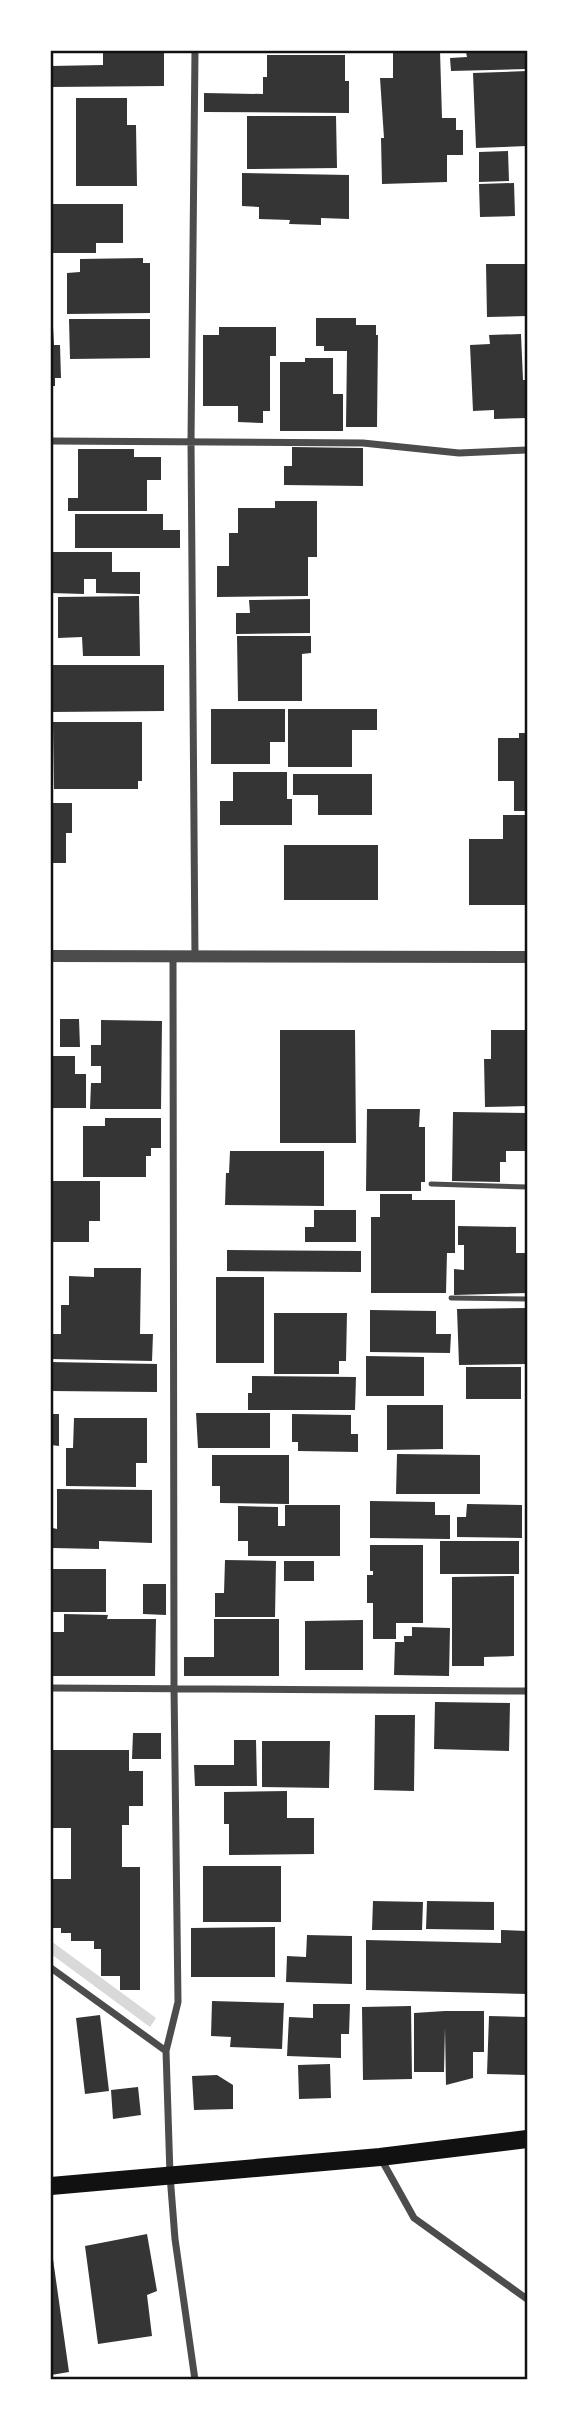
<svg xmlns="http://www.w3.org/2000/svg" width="578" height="2431" font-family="Cabin,sans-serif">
<rect width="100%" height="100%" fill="#fff"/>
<path fill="#d9d9d9" d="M 51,1941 L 156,2018 L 150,2027 L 51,1954 Z"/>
<path fill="#353535" d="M 103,51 L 164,51 L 164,86 L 51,87 L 51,66 L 103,65 Z
M 393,51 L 440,51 L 442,118 L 456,118 L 456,130 L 463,130 L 463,155 L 447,155 L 447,182 L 382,184 L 381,138 L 384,138 L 380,78 L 393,78 Z
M 527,51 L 527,69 L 451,71 L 450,58 L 467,57 L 466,52 Z
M 267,55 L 345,55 L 345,81 L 349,81 L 349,113 L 204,112 L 204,93 L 263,94 L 263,77 L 267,77 Z
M 527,71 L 527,146 L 476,148 L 473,73 Z
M 76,98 L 127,98 L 127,125 L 136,125 L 137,186 L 76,186 Z
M 247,116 L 336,116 L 337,168 L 247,169 Z
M 508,151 L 509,181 L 479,182 L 479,152 Z
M 242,173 L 349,175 L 349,219 L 321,218 L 321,225 L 289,224 L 290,220 L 259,219 L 259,207 L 242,206 Z
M 514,183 L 515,216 L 480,217 L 479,184 Z
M 51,204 L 123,204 L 123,243 L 96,243 L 96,253 L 51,253 Z
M 143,258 L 143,263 L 150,263 L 150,313 L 67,314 L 67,273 L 80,272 L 80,259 Z
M 486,264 L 527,264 L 527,316 L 487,317 Z
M 316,318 L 356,318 L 356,325 L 376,325 L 376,335 L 378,335 L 377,427 L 346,427 L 347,351 L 324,351 L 324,346 L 316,346 Z
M 69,319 L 150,319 L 150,358 L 70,359 Z
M 51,327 L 53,327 L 54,345 L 60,345 L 61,378 L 55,378 L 55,386 L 51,386 Z
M 219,327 L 276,327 L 276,356 L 270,356 L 270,411 L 263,411 L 263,423 L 238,422 L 238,406 L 203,406 L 203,335 L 219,335 Z
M 521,334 L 523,380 L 527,380 L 527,418 L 494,419 L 494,410 L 473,411 L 470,345 L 490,344 L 489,335 Z
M 305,358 L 333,358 L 333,394 L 343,394 L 343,431 L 280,431 L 280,362 L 305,362 Z
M 292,447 L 363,448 L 363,486 L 284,485 L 284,466 L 292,466 Z
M 78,449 L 134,449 L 134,457 L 161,457 L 161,480 L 147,480 L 147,511 L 68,511 L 68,498 L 78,498 Z
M 275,501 L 317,501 L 317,557 L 308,557 L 308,596 L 217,597 L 217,566 L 229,566 L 229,533 L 238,533 L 238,508 L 275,508 Z
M 75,514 L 163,514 L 163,530 L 180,530 L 180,548 L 75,548 Z
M 51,552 L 112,552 L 112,572 L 140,572 L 140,594 L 96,593 L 96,579 L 84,579 L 84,594 L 51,593 Z
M 139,596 L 140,656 L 83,656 L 82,637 L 58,638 L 58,597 Z
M 310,599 L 310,633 L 236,634 L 236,613 L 250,613 L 249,600 Z
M 237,636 L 311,636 L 311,653 L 302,654 L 302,701 L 238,701 Z
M 51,665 L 164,665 L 164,711 L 51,712 Z
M 211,709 L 285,709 L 285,742 L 270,742 L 270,764 L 211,764 Z
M 288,709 L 377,709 L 377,730 L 352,730 L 352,767 L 288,767 Z
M 53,722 L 142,722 L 142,781 L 138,781 L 138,789 L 54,789 Z
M 519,733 L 527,733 L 527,811 L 514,811 L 514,781 L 498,781 L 498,738 L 519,738 Z
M 233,772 L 287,772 L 287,799 L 292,799 L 292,825 L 220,825 L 220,801 L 233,801 Z
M 293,774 L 372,774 L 372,815 L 318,815 L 318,795 L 293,795 Z
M 51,803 L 72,803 L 72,833 L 66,833 L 66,863 L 51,863 Z
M 503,815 L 527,815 L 527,905 L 469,905 L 469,839 L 503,839 Z
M 284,845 L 378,845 L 378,900 L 284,900 Z
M 60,1019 L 79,1019 L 80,1047 L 60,1047 Z
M 101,1020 L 162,1021 L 161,1109 L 90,1109 L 91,1083 L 101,1083 L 101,1066 L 91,1066 L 91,1045 L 101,1045 Z
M 280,1030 L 355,1030 L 356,1143 L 280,1143 Z
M 491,1030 L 527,1030 L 527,1106 L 485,1107 L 484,1059 L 491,1059 Z
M 51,1056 L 75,1056 L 75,1074 L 86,1074 L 86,1108 L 51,1108 Z
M 367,1109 L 420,1109 L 419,1127 L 425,1127 L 425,1182 L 421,1182 L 421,1191 L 366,1191 Z
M 453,1112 L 527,1113 L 527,1151 L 506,1151 L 506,1162 L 500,1162 L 500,1182 L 452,1181 Z
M 105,1118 L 161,1118 L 161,1148 L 151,1148 L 151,1156 L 146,1156 L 146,1177 L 83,1177 L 83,1126 L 105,1126 Z
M 230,1151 L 324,1151 L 324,1206 L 225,1205 L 226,1173 L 229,1173 Z
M 51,1181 L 100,1181 L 100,1221 L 89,1221 L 89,1242 L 51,1242 Z
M 380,1194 L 412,1194 L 412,1200 L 455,1200 L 455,1253 L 447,1253 L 446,1293 L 371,1293 L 371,1217 L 380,1217 Z
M 314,1210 L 356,1210 L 356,1242 L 305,1242 L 305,1227 L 314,1227 Z
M 458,1226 L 516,1227 L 516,1253 L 526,1253 L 527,1293 L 454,1295 L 454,1269 L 464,1270 L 464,1245 L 458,1245 Z
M 227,1250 L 361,1251 L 361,1272 L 227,1271 Z
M 94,1268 L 141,1268 L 140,1334 L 153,1334 L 152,1361 L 51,1359 L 51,1334 L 61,1334 L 61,1305 L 69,1305 L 69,1276 L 94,1277 Z
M 216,1277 L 264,1277 L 264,1363 L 216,1363 Z
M 527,1308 L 527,1364 L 459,1365 L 457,1309 Z
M 370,1310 L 436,1311 L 436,1334 L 451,1334 L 450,1353 L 370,1352 Z
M 274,1313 L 347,1313 L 346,1361 L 339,1361 L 339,1374 L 274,1374 Z
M 366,1356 L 424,1357 L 424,1396 L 366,1396 Z
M 51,1362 L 157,1364 L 157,1392 L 51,1391 Z
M 466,1367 L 521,1367 L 521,1399 L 466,1399 Z
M 252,1376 L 356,1377 L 355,1410 L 248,1410 L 248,1393 L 252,1393 Z
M 387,1405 L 443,1405 L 443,1449 L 387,1450 Z
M 196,1413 L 270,1413 L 270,1448 L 198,1448 Z
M 51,1414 L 59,1414 L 59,1446 L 51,1445 Z
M 292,1414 L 351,1415 L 351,1434 L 358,1434 L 358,1452 L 298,1451 L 298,1442 L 292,1442 Z
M 74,1418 L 147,1418 L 147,1463 L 136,1463 L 136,1487 L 66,1486 L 66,1448 L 73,1448 Z
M 397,1454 L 480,1455 L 480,1494 L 396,1494 Z
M 212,1455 L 289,1455 L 289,1504 L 220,1503 L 220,1486 L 212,1486 Z
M 57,1489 L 152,1490 L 152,1543 L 99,1541 L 99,1549 L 53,1548 L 53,1528 L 57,1529 Z
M 370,1501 L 435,1502 L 435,1515 L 450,1515 L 450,1539 L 370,1538 Z
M 467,1504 L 522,1505 L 522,1538 L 457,1537 L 457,1517 L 466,1517 Z
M 285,1505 L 340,1505 L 340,1556 L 248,1556 L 248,1541 L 238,1541 L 238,1506 L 278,1507 L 278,1526 L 285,1526 Z
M 440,1541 L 519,1541 L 519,1574 L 440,1574 Z
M 370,1545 L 423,1545 L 423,1623 L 396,1623 L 396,1639 L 373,1639 L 373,1603 L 367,1603 L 367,1575 L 373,1575 L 373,1571 L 370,1571 Z
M 225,1560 L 276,1561 L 275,1617 L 215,1617 L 215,1593 L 224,1593 Z
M 284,1561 L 314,1561 L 314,1581 L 284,1581 Z
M 51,1569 L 106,1569 L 106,1612 L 51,1612 Z
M 514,1576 L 514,1656 L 484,1657 L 484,1666 L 452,1666 L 452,1577 Z
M 143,1584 L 166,1584 L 166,1615 L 143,1614 Z
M 64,1614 L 108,1615 L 107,1619 L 156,1619 L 155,1676 L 51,1676 L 51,1632 L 64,1632 Z
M 214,1619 L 279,1619 L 279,1676 L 184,1676 L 184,1657 L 214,1657 Z
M 363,1620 L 363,1670 L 305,1670 L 305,1621 Z
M 412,1627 L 450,1628 L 449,1676 L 394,1675 L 395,1642 L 404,1642 L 404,1636 L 412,1636 Z
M 435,1702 L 510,1703 L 509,1751 L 434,1749 Z
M 375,1715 L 415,1715 L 414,1791 L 374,1790 Z
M 133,1733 L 161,1733 L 161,1759 L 132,1759 Z
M 234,1740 L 256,1740 L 257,1786 L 195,1786 L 194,1765 L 234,1765 Z
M 262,1741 L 330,1741 L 329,1788 L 262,1787 Z
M 51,1750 L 129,1750 L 129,1771 L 143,1771 L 143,1806 L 129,1806 L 129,1825 L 122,1825 L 122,1867 L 140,1867 L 140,1990 L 120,1990 L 120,1976 L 101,1976 L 101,1949 L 94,1949 L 94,1941 L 71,1941 L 71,1933 L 61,1933 L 61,1928 L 51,1928 L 51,1879 L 71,1879 L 71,1828 L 51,1828 Z
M 287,1791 L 287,1818 L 314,1818 L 314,1854 L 229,1855 L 229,1824 L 224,1824 L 224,1792 Z
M 203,1866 L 281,1866 L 281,1922 L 203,1922 Z
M 373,1901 L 423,1902 L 422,1930 L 372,1930 Z
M 427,1901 L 494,1902 L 494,1930 L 426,1929 Z
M 275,1927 L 275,1977 L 191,1977 L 191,1928 Z
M 501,1930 L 527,1931 L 527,1994 L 366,1990 L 366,1940 L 501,1943 Z
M 307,1935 L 352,1936 L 352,1984 L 286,1982 L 287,1956 L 306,1957 Z
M 212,2001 L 284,2003 L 282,2049 L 230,2047 L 231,2037 L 211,2036 Z
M 313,2004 L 350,2004 L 349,2034 L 341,2034 L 341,2058 L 287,2056 L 289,2017 L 313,2018 Z
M 411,2006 L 412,2079 L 363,2080 L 362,2007 Z
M 445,2011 L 484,2011 L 484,2052 L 473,2052 L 473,2078 L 446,2085 L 445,2027 L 444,2072 L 414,2072 L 414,2013 Z
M 100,2015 L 109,2091 L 85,2094 L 76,2018 Z
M 489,2016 L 527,2017 L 527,2075 L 487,2074 Z
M 330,2064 L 331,2098 L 299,2099 L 298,2065 Z
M 217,2075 L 233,2085 L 233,2109 L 194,2110 L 192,2076 Z
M 138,2087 L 141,2115 L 113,2119 L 111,2090 Z
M 147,2234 L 157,2291 L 147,2295 L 152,2336 L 98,2344 L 85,2246 Z
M 51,2245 L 69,2372 L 51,2375 Z"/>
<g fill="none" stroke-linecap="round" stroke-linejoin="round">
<path stroke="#4c4c4c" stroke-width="5" d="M 431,1184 L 527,1187
M 451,1298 L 527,1299"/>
<path stroke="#4c4c4c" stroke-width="7" d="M 195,51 L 191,441 L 195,957
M 51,441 L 363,443 L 459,453 L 527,450
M 173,957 L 174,1687 L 178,2002 L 166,2051 L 170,2175 L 175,2239 L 195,2380
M 51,1688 L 527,1691
M 51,1968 L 166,2051
M 380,2157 L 414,2218 L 527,2299"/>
<path stroke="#4c4c4c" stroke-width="12" d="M 51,956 L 527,957"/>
<path stroke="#111" stroke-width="18" d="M 51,2186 L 380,2157 L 527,2139"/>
</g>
<rect width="578" height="2431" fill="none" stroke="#ffffff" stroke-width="105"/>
<rect x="52" y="52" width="474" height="2326" fill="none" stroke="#111" stroke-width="2.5"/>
</svg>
